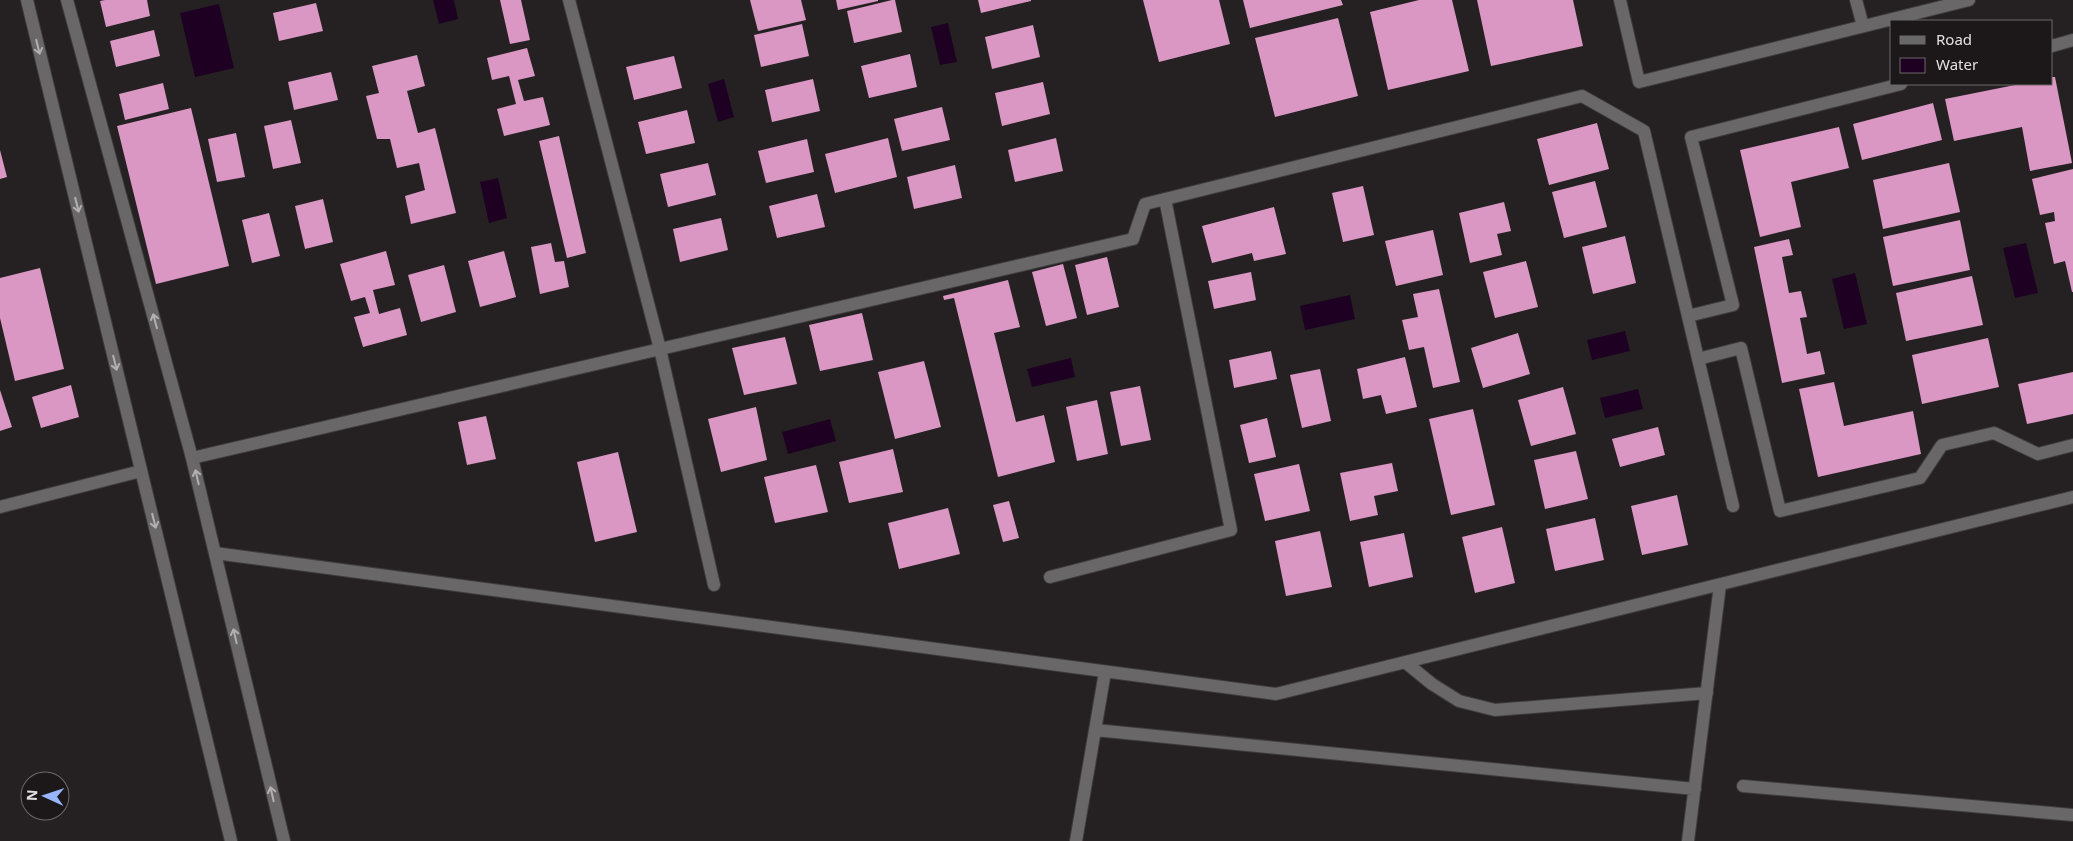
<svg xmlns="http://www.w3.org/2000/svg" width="2073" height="841" font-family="'Noto Sans',sans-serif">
<rect width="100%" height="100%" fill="#252122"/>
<path fill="#1d0022" d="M 433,0 L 454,0 L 458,19 L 439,24 Z
M 219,4 L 234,68 L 195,77 L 180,13 Z
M 948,23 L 957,62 L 940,65 L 931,27 Z
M 724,79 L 734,117 L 718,122 L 708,84 Z
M 498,178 L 507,218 L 489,223 L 480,182 Z
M 2026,243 L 2038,293 L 2015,298 L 2003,248 Z
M 1855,273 L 1867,324 L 1844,329 L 1832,279 Z
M 1350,295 L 1355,319 L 1305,330 L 1300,306 Z
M 1625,331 L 1630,351 L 1592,360 L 1587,340 Z
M 1071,358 L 1075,377 L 1032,387 L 1027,369 Z
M 1638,389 L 1643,409 L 1605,418 L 1600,398 Z
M 830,419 L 836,441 L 788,454 L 782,432 Z"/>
<path fill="#da97c3" d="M 105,0 L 147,0 L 150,16 L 106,27 L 100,1 Z
M 500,0 L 521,0 L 530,40 L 510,44 Z
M 750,0 L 801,0 L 806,20 L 758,31 Z
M 836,0 L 878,0 L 878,1 L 838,10 Z
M 892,0 L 895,0 L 902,32 L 854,43 L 847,11 Z
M 978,0 L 1031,0 L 1031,1 L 981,13 Z
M 1143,0 L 1219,0 L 1230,44 L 1159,62 Z
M 1243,0 L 1341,0 L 1343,5 L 1250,28 Z
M 1419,0 L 1452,0 L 1469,71 L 1388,90 L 1370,12 Z
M 1477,0 L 1573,0 L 1583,46 L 1491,66 Z
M 316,3 L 323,31 L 279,41 L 273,13 Z
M 1338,18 L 1358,96 L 1275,117 L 1255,38 Z
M 802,24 L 809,56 L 761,67 L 754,35 Z
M 1033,25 L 1040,57 L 992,69 L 985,37 Z
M 154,30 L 160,56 L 116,67 L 110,41 Z
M 527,48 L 535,76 L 518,80 L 524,101 L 543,97 L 550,125 L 504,136 L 497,109 L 516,104 L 509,76 L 492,80 L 487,58 Z
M 910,54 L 917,87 L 869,98 L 861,66 Z
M 417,55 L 425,86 L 407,91 L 418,133 L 435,128 L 456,213 L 411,224 L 405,196 L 425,190 L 419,163 L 397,168 L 390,139 L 377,139 L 366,96 L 379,93 L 372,66 Z
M 674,56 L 682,88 L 634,100 L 626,67 Z
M 331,72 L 338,100 L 294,110 L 288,82 Z
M 2052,77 L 2055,77 L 2072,163 L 2030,171 L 2022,127 L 1954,141 L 1945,99 L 2020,84 L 2052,84 Z
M 813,79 L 820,111 L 772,122 L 765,90 Z
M 1043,82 L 1050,114 L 1002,126 L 995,93 Z
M 163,83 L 169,109 L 125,120 L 119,94 Z
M 1933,103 L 1942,140 L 1862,160 L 1853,124 Z
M 942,107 L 950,140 L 902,151 L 894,119 Z
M 191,108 L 229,266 L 156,284 L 117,126 Z
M 687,110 L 695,143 L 646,154 L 638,122 Z
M 291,120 L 301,163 L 273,169 L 264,126 Z
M 1597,123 L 1609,169 L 1549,185 L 1537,139 Z
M 1839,127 L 1849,168 L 1791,182 L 1801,227 L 1760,237 L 1740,150 Z
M 236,133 L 245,177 L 217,182 L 208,139 Z
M 559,136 L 586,253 L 567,258 L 539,141 Z
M 888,138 L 897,177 L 835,193 L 825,154 Z
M 1056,138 L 1063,171 L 1015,182 L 1008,150 Z
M 807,139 L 814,172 L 766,183 L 758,151 Z
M 0,150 L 7,177 L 0,179 Z
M 708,163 L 716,195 L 668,207 L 660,174 Z
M 1949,163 L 1960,212 L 1883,229 L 1873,180 Z
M 955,165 L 962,198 L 914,209 L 907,177 Z
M 2073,169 L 2073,292 L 2072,292 L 2065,261 L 2054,264 L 2045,223 L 2055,221 L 2054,212 L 2040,215 L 2032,179 Z
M 1595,181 L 1607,227 L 1564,238 L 1552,192 Z
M 1363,186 L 1374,235 L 1343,242 L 1332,193 Z
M 817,194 L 825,227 L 777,238 L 769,206 Z
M 323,199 L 333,242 L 305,249 L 295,206 Z
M 1504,202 L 1511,231 L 1497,234 L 1502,255 L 1470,263 L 1459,213 Z
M 1274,207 L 1286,254 L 1254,261 L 1252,253 L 1212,263 L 1202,226 Z
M 269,213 L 280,256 L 252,263 L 242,220 Z
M 721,218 L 728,250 L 680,262 L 673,229 Z
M 1960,220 L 1970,270 L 1893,286 L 1883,237 Z
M 1433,230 L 1443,275 L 1396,286 L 1385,241 Z
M 1625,236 L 1636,283 L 1593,294 L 1582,247 Z
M 1789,239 L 1793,255 L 1782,257 L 1789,293 L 1801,291 L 1807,317 L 1800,318 L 1807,354 L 1820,351 L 1825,374 L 1782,383 L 1754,247 Z
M 551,243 L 555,262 L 564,261 L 569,287 L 540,294 L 531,247 Z
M 386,251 L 395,285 L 373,290 L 379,314 L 400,308 L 407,335 L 363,347 L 354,317 L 370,313 L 365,297 L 351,301 L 340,264 Z
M 504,251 L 516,297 L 480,307 L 468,261 Z
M 1107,257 L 1119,307 L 1087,315 L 1075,265 Z
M 1526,261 L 1538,307 L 1495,318 L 1483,272 Z
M 1063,264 L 1077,318 L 1046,326 L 1032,272 Z
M 444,265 L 456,312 L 421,322 L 408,275 Z
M 40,268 L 64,369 L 15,381 L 0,318 L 0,278 Z
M 1251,272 L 1256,300 L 1214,309 L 1208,281 Z
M 1972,276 L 1983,325 L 1906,341 L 1896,293 Z
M 1008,280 L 1020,327 L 994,333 L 1016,422 L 1044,415 L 1055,462 L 998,477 L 954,298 L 944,300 L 943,296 Z
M 1439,289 L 1460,382 L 1433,388 L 1424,347 L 1409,350 L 1402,320 L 1418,317 L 1413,294 Z
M 862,313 L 873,360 L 820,371 L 809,325 Z
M 1518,333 L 1530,374 L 1483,388 L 1471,348 Z
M 785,337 L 797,384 L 744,395 L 732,348 Z
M 1988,338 L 1999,387 L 1922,404 L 1912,355 Z
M 1271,351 L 1277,379 L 1234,388 L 1229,360 Z
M 1405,357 L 1417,407 L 1386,414 L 1381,395 L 1363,399 L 1357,369 Z
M 924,361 L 941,427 L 895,439 L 878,372 Z
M 1320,369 L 1331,421 L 1302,428 L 1290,375 Z
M 2073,372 L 2073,414 L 2027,424 L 2018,384 Z
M 1834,382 L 1844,426 L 1913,411 L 1921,454 L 1818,477 L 1799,389 Z
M 71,385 L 79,417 L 41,428 L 32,397 Z
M 1140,386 L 1151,440 L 1121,446 L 1110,392 Z
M 1563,387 L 1576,434 L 1531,446 L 1518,400 Z
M 0,390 L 12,427 L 0,431 Z
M 1097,400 L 1108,454 L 1077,461 L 1066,407 Z
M 756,407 L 767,460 L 721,472 L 708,419 Z
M 1473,409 L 1495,505 L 1451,515 L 1429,419 Z
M 486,416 L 496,459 L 467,465 L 458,422 Z
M 1267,418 L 1276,457 L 1249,463 L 1240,425 Z
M 1658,427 L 1665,455 L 1620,467 L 1612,439 Z
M 893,449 L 903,492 L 849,503 L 839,462 Z
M 1576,451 L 1588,499 L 1545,509 L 1534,460 Z
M 618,452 L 637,532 L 595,542 L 577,462 Z
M 1392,463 L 1398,491 L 1374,496 L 1378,515 L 1350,521 L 1340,473 Z
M 1299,464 L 1310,511 L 1265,521 L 1254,474 Z
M 816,465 L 828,512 L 775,523 L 764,477 Z
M 1677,495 L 1688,545 L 1642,555 L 1631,506 Z
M 1009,501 L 1019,538 L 1003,542 L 993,505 Z
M 948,508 L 960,554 L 899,569 L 888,523 Z
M 1595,518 L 1604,560 L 1555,571 L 1546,529 Z
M 1502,527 L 1515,583 L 1475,593 L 1462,537 Z
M 1320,531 L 1332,587 L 1286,596 L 1275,541 Z
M 1404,533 L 1413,577 L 1369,587 L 1360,542 Z"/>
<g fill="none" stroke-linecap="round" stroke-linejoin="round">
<defs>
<path id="minor" d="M 27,0 L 231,841
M 67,0 L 192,458 L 284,841
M 569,0 L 660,349 L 714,585
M 1620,0 L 1639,82 L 1969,0
M 1856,0 L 1863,26
M 2052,46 L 2073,40
M 1688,316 L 1733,305 L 1691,137 L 1901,84
M 1698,359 L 1741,348 L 1780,511 L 1920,478 L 1942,445 L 1994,433 L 2038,454 L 2073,445
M 192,458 L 1133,239 L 1145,204 L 1582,96 L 1644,131 L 1733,506
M 0,507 L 141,471
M 215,553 L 1276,694 L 2073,497
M 1050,577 L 1231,530 L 1165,199
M 1405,662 L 1432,684 L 1459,701 L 1495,710 L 1707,693
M 1095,730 L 1695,789
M 1743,786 L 2073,815
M 1076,841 L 1105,672
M 1688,841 L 1720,585"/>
</defs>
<use href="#minor" stroke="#3f3c3d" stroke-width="14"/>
<use href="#minor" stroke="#696767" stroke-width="12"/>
</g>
<defs><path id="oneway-shaft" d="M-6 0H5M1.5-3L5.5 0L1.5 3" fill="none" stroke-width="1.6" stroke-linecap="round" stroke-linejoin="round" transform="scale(1.25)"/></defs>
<g stroke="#b2b0b0">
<use href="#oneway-shaft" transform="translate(38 47) rotate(76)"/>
<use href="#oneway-shaft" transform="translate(77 205) rotate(76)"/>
<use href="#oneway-shaft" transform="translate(155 321) rotate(-105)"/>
<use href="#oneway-shaft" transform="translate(115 363) rotate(76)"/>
<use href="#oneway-shaft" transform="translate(197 477) rotate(-103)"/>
<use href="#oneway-shaft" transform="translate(154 521) rotate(76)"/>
<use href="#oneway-shaft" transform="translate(235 636) rotate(-103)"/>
<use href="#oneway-shaft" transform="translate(272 794) rotate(-103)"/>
</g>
<rect x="1890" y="20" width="162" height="65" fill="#1c1819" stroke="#6b6869"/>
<rect x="1900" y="36" width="25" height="8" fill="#696767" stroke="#6b6869"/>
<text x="1936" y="45" font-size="15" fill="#e2e0e1">Road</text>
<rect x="1900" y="58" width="25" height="15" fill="#1d0022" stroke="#6b6869"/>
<text x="1936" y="70" font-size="15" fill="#e2e0e1">Water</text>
<g transform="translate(45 796) rotate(273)"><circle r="24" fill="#1c1819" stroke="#6b6869"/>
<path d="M0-4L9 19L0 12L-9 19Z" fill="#98b6fd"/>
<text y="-8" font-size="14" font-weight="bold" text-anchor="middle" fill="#e2e0e1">N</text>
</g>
</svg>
